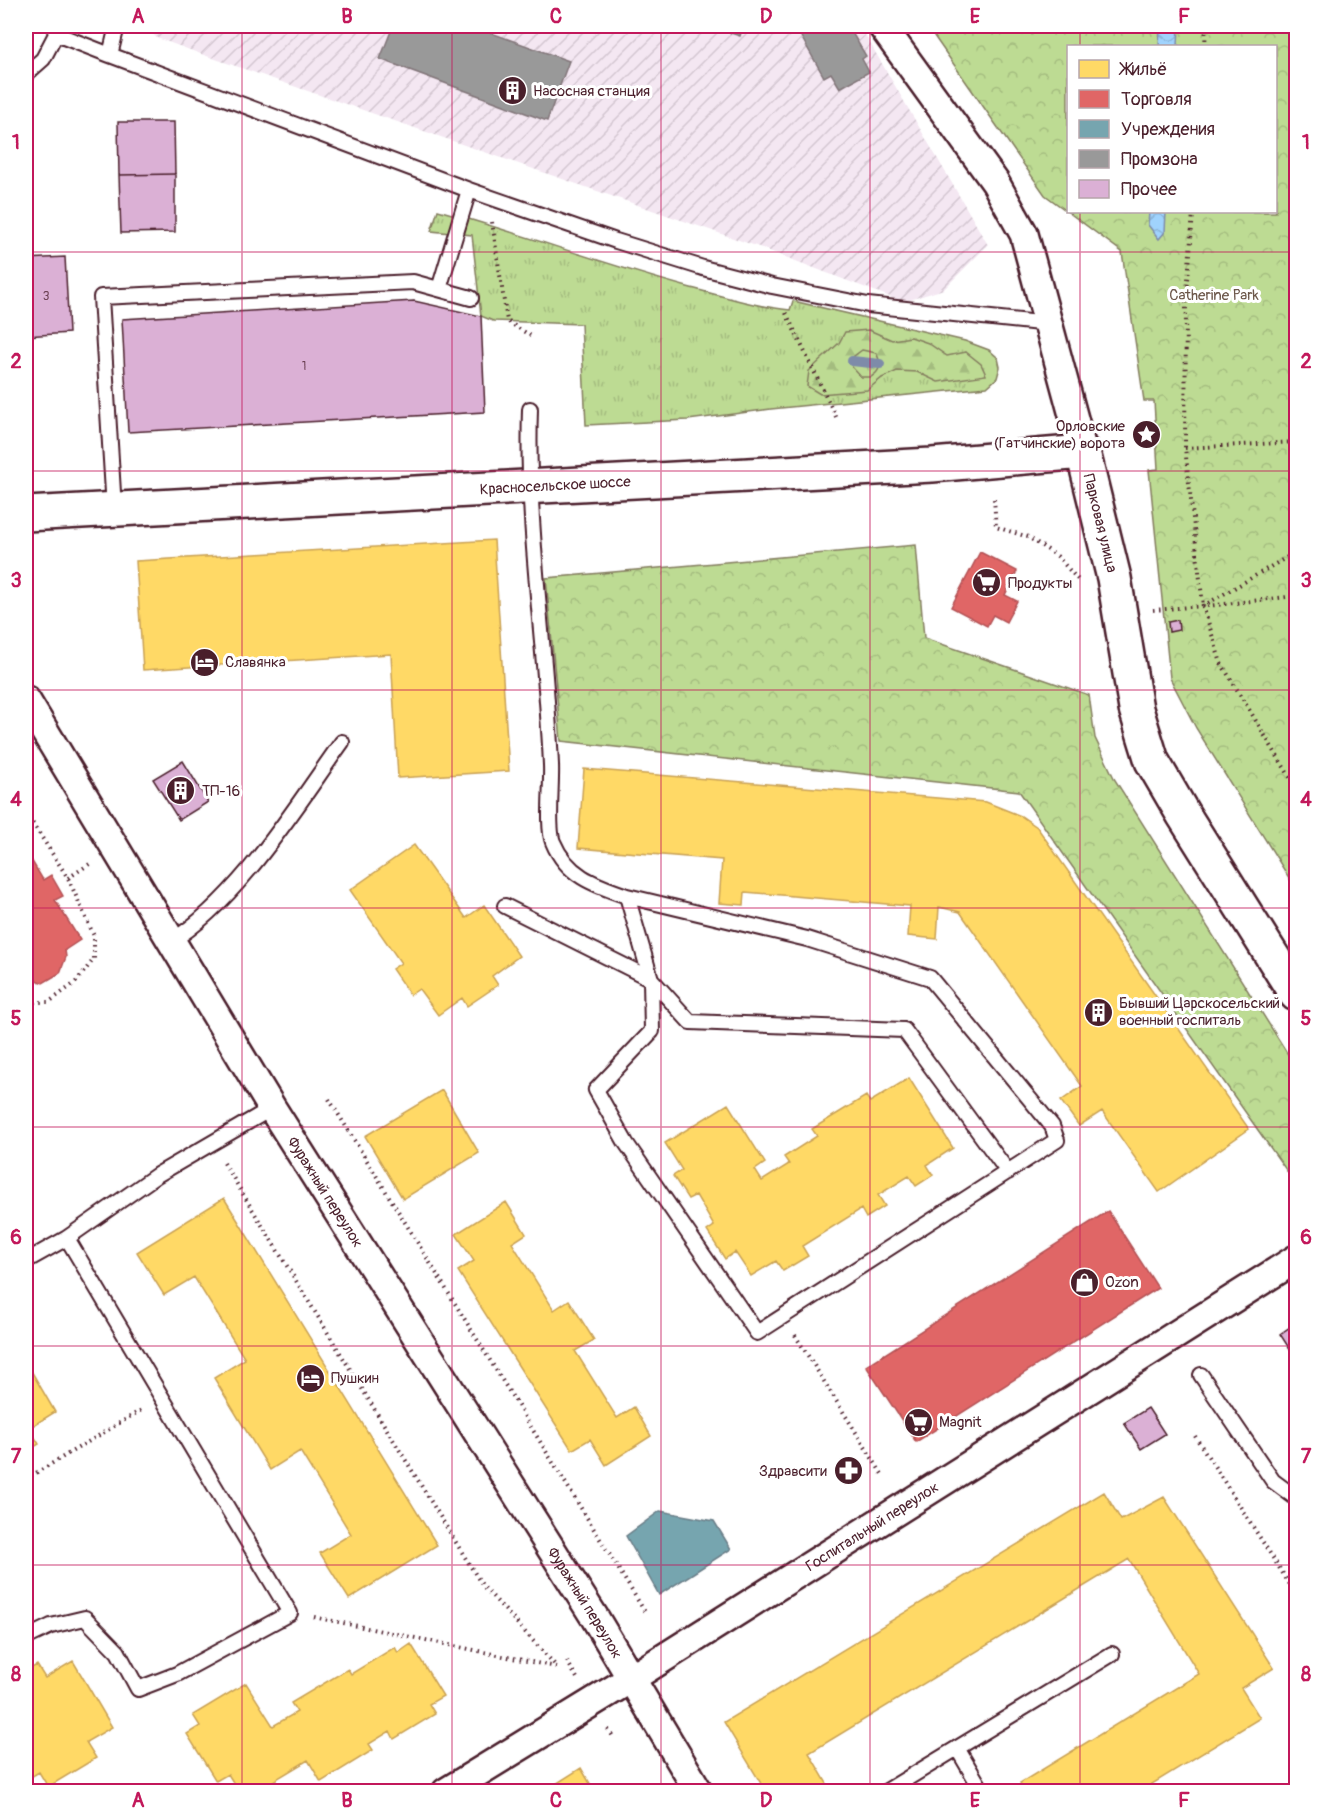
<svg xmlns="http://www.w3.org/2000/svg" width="1322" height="1817" font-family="Pangolin,sans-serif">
<defs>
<pattern id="industrial-furrows" width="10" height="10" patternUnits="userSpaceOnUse" patternTransform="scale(1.5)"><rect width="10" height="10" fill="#f4e7f2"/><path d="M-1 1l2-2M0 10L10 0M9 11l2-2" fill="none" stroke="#d3c6d0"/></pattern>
<pattern id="grass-tufts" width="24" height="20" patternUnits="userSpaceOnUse" patternTransform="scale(1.5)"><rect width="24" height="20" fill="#bddb93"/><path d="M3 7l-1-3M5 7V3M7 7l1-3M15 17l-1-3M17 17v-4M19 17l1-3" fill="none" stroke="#a4bc7f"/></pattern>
<pattern id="forest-firs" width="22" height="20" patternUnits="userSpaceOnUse" patternTransform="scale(1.5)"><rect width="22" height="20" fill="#bddb93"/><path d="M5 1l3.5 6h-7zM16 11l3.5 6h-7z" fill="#a4bc7f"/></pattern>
<pattern id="park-crowns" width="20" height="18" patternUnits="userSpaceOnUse" patternTransform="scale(1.5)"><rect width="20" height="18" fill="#bddb93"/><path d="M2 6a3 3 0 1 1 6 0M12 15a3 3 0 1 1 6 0" fill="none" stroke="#a4bc7f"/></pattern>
<pattern id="water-waves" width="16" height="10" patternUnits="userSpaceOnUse" patternTransform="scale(1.5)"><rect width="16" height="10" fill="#a0d3fd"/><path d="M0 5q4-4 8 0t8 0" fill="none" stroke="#8bb5d9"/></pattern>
</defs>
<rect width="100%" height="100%" fill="#fff"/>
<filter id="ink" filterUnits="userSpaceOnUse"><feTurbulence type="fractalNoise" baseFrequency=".0167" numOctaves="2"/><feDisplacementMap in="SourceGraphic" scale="12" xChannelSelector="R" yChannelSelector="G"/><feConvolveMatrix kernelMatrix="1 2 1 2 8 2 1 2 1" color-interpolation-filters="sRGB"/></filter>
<g filter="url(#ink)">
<path fill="url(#industrial-furrows)" d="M 144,26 L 860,26 L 988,245 L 944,289 L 903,302 L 759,247 L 201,54 L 157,38 Z"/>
<path fill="url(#grass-tufts)" stroke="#847d5f" stroke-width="1.5" d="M 438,210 C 523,234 606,265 691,288 C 723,296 757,307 790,310 L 793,301 L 965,341 L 989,350 L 998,358 L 1000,367 L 997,378 L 987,387 L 771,409 L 688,420 L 586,425 L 581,324 L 493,321 L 481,316 L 472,235 L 431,231 Z"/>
<path fill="url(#forest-firs)" stroke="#847d5f" stroke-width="1.5" fill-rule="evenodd" d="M 869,330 L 892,340 L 911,337 L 928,343 L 947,356 L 966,352 L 981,364 L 986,375 L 938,382 L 917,372 L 897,371 L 882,378 L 867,390 L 820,394 L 807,386 L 809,371 L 839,343 L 845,332 ZM 862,350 L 876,353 C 882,363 881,371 871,377 L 861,377 L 852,367 L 854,356 Z"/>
<path fill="url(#park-crowns)" stroke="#847d5f" stroke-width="1.5" fill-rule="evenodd" d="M 927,26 L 1296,26 L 1296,889 L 1196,728 L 1170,678 L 1149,470 L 1158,469 L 1154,401 L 1144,401 L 1122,252 L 1045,195 ZM 1068,46 L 1276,46 L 1276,212 L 1068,212 Z
M 916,545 L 924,638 L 1089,695 L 1095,738 L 1115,780 L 1296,1067 L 1296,1184 L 1019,791 L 561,741 L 546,578 Z"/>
<path fill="url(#water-waves)" stroke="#7e8ba9" stroke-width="1.5" d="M 1160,26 L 1179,26 L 1178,46 L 1159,46 Z
M 1149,212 L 1166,212 L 1165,232 L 1159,239 L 1148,225 Z"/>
<path fill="#ffd966" stroke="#c9a154" stroke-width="1.5" d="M 494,540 L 509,771 L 398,778 L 391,654 L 143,670 L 136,561 Z
M 584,769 L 986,802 L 1021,816 L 1037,827 L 1249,1129 L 1159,1192 L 1102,1111 L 1079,1126 L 1061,1101 L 1082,1086 L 960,912 L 939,907 L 937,939 L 908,936 L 910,906 L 745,892 L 744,905 L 719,903 L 722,860 L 578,848 Z
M 414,845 L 466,918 L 484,905 L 519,956 L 492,976 L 498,985 L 467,1006 L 462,998 L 438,1015 L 419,989 L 410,995 L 392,969 L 401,963 L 350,890 Z
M 909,1078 L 953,1148 L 927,1165 L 933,1175 L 916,1186 L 909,1176 L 878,1195 L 885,1206 L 866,1218 L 861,1209 L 802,1246 L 808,1256 L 783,1271 L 776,1261 L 751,1276 L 735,1252 L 725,1259 L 707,1231 L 714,1226 L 696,1195 L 688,1199 L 673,1176 L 682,1170 L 665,1143 L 728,1104 L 765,1163 L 755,1170 L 762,1181 L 789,1164 L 784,1157 L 817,1136 L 812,1129 L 866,1096 L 870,1102 Z
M 442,1090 L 479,1153 L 403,1199 L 365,1136 Z
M 224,1198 L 437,1545 L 349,1599 L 320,1553 L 351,1534 L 300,1451 L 270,1470 L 214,1378 L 245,1359 L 194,1277 L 164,1295 L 137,1252 Z
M 506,1202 L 526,1234 L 512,1243 L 554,1310 L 569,1300 L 594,1340 L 575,1351 L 617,1418 L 634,1407 L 651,1436 L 606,1465 L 590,1439 L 572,1450 L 458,1271 L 474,1261 L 456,1234 Z
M 26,1362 L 55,1412 L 29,1428 L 39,1444 L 26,1452 Z
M 1104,1492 L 1121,1520 L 1164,1497 L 1274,1668 L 1241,1688 L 1260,1718 L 1139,1792 L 1025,1792 L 1020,1783 L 1199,1674 L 1129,1559 L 809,1753 L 832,1792 L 766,1792 L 724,1722 Z
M 411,1644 L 443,1696 L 429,1704 L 435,1714 L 394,1739 L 390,1731 L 369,1744 L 373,1750 L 321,1782 L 308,1760 L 255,1792 L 239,1792 L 228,1774 L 216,1781 L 187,1734 L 200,1726 L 193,1715 L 246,1683 L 273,1726 L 297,1712 L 291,1703 L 348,1669 L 351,1674 L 395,1647 L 398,1653 Z
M 73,1661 L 112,1727 L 86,1742 L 96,1758 L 48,1787 L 39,1772 L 26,1780 L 26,1671 L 37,1665 L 45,1678 Z
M 581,1768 L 595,1792 L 554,1792 L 551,1787 Z"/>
<path fill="#e06666" stroke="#b35154" stroke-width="1.5" d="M 980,552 L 1017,571 L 1005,595 L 1017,601 L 1006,622 L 993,615 L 987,626 L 951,607 Z
M 30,858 L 43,880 L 51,875 L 63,896 L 55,900 L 80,940 L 65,950 L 66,957 L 60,973 L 43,983 L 26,976 L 26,861 Z
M 1108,1211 L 1158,1288 L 916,1442 L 866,1366 Z"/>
<path fill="#76a5af" stroke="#697d87" stroke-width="1.5" d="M 660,1511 L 714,1521 L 731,1549 L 659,1595 L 626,1536 Z"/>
<path fill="#999" stroke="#817478" stroke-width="1.5" d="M 393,26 L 472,26 L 569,61 L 547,121 L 380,59 Z
M 710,26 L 743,26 L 740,36 Z
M 795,26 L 848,26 L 866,56 L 862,59 L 869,72 L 840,88 L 831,73 L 824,77 Z"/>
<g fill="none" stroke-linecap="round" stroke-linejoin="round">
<path stroke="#7e8ba9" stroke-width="10" d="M 852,361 L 880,364"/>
</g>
<path fill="#dbb0d5" stroke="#4a1f2b" stroke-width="1.5" d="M 118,122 L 174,122 L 175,174 L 119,175 Z
M 175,174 L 175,232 L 121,233 L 119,175 Z
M 65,257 L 69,333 L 26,336 L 26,259 Z
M 414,301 L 481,316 L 485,412 L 128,432 L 122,319 Z
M 1178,620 L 1179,630 L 1169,632 L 1168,622 Z
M 183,761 L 208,802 L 179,820 L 153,779 Z
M 1296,1323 L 1296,1359 L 1280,1334 Z
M 1148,1408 L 1165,1434 L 1141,1449 L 1124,1423 Z"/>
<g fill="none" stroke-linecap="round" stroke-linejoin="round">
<defs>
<path id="lane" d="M 54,26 L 56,34 L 110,55
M 117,26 L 110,55 L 469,190 L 616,241 L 703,268 L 772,286 L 868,305 L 1049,324
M 26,74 L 43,59 L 56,34
M 439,289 L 469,190
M 114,509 L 101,297 L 413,282 L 471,298
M 627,896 L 807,939 L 930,978 L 1052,1126 L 1057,1140 L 757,1333 L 626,1143 L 596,1090 L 652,1031 L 651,979
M 505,906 L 651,979 L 627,896 C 595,885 567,876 553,842 C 547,828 552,783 551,765 C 546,646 526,528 530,409
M 170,942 C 238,901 296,806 342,742
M 651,979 L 690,1022 L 904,1030 L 1008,1172
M 26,1261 L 67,1238
M 1201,1375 L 1273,1481 L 1296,1498
M 26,1638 L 51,1626 L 85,1618 L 118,1652 L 138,1689 L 177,1674 L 290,1613 L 67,1238 L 157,1175 L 272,1108
M 957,1748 L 983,1792
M 885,1792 L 1112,1654"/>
<g id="street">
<path d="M 882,26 L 995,182 L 1024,234 L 1083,452"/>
<path id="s1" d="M 26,700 L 272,1108 L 595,1618 L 699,1792"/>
<path id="s2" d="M 446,1792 L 632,1678 L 1296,1259"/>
</g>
<g id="secondary">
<path id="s3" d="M 26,514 L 932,465 L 1083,452 L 1114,578 L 1136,709 L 1152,761 L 1183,814 L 1296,994"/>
</g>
</defs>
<use href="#lane" stroke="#4a1f2b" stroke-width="18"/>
<use href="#street" stroke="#4a1f2b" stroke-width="32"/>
<use href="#secondary" stroke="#4a1f2b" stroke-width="38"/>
<path stroke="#4a1f2b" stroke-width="4" stroke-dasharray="1.5 4.5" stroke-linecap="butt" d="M 1205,46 L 1206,26
M 492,222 L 507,321 L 531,336
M 786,313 L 836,417
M 1185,448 L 1296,442
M 994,499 L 996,527 L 1028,537 L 1057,556 L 1080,582
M 1203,606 L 1221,663 L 1296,787
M 1203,606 L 1296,552
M 1207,606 L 1296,596
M 1153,610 L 1203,606 L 1185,448 L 1186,307 L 1193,212
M 26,813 L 68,878 L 94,936 L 94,959 L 75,983 L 49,1002 L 26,1002
M 68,878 L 91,863
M 329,1099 L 645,1612
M 224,1163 L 482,1585 L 557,1667
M 795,1335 L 882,1474
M 1195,1436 L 1296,1594
M 26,1479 L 143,1409
M 314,1617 L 556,1667
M 567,1661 L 577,1678
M 608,1729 L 614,1738"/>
<use href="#lane" stroke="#fff" stroke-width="14"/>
<use href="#street" stroke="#fff" stroke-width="27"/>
<use href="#secondary" stroke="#fff" stroke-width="33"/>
</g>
</g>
<path fill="none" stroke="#c2185b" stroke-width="1.5" stroke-opacity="0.55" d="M 242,26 L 242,1792M 452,26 L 452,1792M 661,26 L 661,1792M 870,26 L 870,1792M 1080,26 L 1080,46M 1080,212 L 1080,1792M 26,252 L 1296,252M 26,471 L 1296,471M 26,690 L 1296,690M 26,908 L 1296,908M 26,1127 L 1296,1127M 26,1346 L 1296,1346M 26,1565 L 1296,1565"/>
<defs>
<symbol id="building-disc" viewBox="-11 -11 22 22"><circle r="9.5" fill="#4a1f2b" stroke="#fff"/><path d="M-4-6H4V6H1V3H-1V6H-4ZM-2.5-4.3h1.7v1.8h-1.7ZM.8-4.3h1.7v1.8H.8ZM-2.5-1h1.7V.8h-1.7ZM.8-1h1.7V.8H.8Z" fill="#fff"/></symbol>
<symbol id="sight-disc" viewBox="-11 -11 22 22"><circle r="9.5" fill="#4a1f2b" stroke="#fff"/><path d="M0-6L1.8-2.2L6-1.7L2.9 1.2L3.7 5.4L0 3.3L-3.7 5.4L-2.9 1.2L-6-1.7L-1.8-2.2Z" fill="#fff"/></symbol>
<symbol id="supermarket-disc" viewBox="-11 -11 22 22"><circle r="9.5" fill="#4a1f2b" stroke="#fff"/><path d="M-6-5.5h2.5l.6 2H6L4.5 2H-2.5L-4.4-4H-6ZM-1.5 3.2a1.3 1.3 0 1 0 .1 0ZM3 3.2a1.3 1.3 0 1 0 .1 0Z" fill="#fff"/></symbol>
<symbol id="hotel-disc" viewBox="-11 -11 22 22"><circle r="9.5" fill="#4a1f2b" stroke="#fff"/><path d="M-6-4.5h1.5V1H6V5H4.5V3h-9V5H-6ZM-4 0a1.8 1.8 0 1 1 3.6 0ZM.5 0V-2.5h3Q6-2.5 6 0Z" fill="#fff"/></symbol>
<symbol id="shop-disc" viewBox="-11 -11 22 22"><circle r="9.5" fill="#4a1f2b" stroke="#fff"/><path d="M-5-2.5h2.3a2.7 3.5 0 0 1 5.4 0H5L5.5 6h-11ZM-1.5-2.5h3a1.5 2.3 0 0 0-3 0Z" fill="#fff"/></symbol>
<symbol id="pharmacy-disc" viewBox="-11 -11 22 22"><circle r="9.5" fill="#4a1f2b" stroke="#fff"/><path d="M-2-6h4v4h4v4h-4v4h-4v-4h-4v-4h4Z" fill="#fff"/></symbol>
</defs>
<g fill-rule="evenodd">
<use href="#building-disc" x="496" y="74" width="33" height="33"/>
<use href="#sight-disc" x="1130" y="418" width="33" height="33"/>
<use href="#supermarket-disc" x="970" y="566" width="33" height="33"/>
<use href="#hotel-disc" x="188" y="646" width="33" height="33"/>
<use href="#building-disc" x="164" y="774" width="33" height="33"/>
<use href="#building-disc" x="1082" y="996" width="33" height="33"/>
<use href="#shop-disc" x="1068" y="1266" width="33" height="33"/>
<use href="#hotel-disc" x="294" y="1362" width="33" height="33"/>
<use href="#supermarket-disc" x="902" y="1406" width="33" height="33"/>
<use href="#pharmacy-disc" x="832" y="1454" width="33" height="33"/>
</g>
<g text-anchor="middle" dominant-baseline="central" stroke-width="6" stroke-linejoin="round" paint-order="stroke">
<g font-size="12" fill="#6e4356">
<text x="46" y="296">3</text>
<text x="304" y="366">1</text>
</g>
<g font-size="15" fill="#4a1f2b" stroke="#fff" text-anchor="start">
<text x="533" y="91">Насосная станция</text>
<text x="1125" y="426" text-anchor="end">Орловские<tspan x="1125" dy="17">(Гатчинские) ворота</tspan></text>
<text x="1008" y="583">Продукты</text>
<text x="225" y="662">Славянка</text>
<text x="202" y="791">ТП-16</text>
<text x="1119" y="1003">Бывший Царскосельский<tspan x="1119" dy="17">военный госпиталь</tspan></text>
<text x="1105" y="1282">Ozon</text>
<text x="331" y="1378">Пушкин</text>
<text x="939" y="1422">Magnit</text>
<text x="827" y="1471" text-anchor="end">Здравсити</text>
</g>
<g font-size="15" fill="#6c574a" stroke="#fff">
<text x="1214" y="295">Catherine Park</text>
</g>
<g font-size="15" fill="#4a1f2b" stroke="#fff">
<text stroke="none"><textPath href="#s3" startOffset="530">Красносельское шоссе</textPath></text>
<text stroke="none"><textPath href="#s3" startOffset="1132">Парковая улица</textPath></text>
<text stroke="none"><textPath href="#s1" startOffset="576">Фуражный переулок</textPath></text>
<text stroke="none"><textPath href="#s2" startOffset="502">Госпитальный переулок</textPath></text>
<text stroke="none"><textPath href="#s1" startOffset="1062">Фуражный переулок</textPath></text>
</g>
</g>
<rect width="1322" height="1817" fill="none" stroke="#fff" stroke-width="66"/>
<rect x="1067" y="45" width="210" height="168" fill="#ffffff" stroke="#b7a5aa" stroke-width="1.5"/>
<rect x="1079" y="60" width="30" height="18" fill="#ffd966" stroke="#b7a5aa" stroke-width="1.5"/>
<text x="1121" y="75" font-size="18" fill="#4a1f2b">Жильё</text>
<rect x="1079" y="90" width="30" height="18" fill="#e06666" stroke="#b7a5aa" stroke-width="1.5"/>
<text x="1121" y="105" font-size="18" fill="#4a1f2b">Торговля</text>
<rect x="1079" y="120" width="30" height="18" fill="#76a5af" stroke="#b7a5aa" stroke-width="1.5"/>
<text x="1121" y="135" font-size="18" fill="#4a1f2b">Учреждения</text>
<rect x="1079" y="150" width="30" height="18" fill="#999999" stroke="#b7a5aa" stroke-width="1.5"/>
<text x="1121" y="165" font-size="18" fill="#4a1f2b">Промзона</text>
<rect x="1079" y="180" width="30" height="18" fill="#dbb0d5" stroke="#b7a5aa" stroke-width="1.5"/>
<text x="1121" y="195" font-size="18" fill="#4a1f2b">Прочее</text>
<rect x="33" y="33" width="1256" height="1751" fill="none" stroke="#c2185b" stroke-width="2"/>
<g font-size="20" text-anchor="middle" font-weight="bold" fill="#c2185b">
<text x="138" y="23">A</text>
<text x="347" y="23">B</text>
<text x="556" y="23">C</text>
<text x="766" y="23">D</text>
<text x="975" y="23">E</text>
<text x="1184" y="23">F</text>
<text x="16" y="149">1</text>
<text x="1306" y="149">1</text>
<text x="16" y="368">2</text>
<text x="1306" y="368">2</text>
<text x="16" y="587">3</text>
<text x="1306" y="587">3</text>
<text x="16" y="806">4</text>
<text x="1306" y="806">4</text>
<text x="16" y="1025">5</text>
<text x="1306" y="1025">5</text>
<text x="16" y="1244">6</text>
<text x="1306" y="1244">6</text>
<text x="16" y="1463">7</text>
<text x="1306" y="1463">7</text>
<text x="16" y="1681">8</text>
<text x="1306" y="1681">8</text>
<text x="138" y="1807">A</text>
<text x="347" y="1807">B</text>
<text x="556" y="1807">C</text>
<text x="766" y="1807">D</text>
<text x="975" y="1807">E</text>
<text x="1184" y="1807">F</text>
</g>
</svg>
